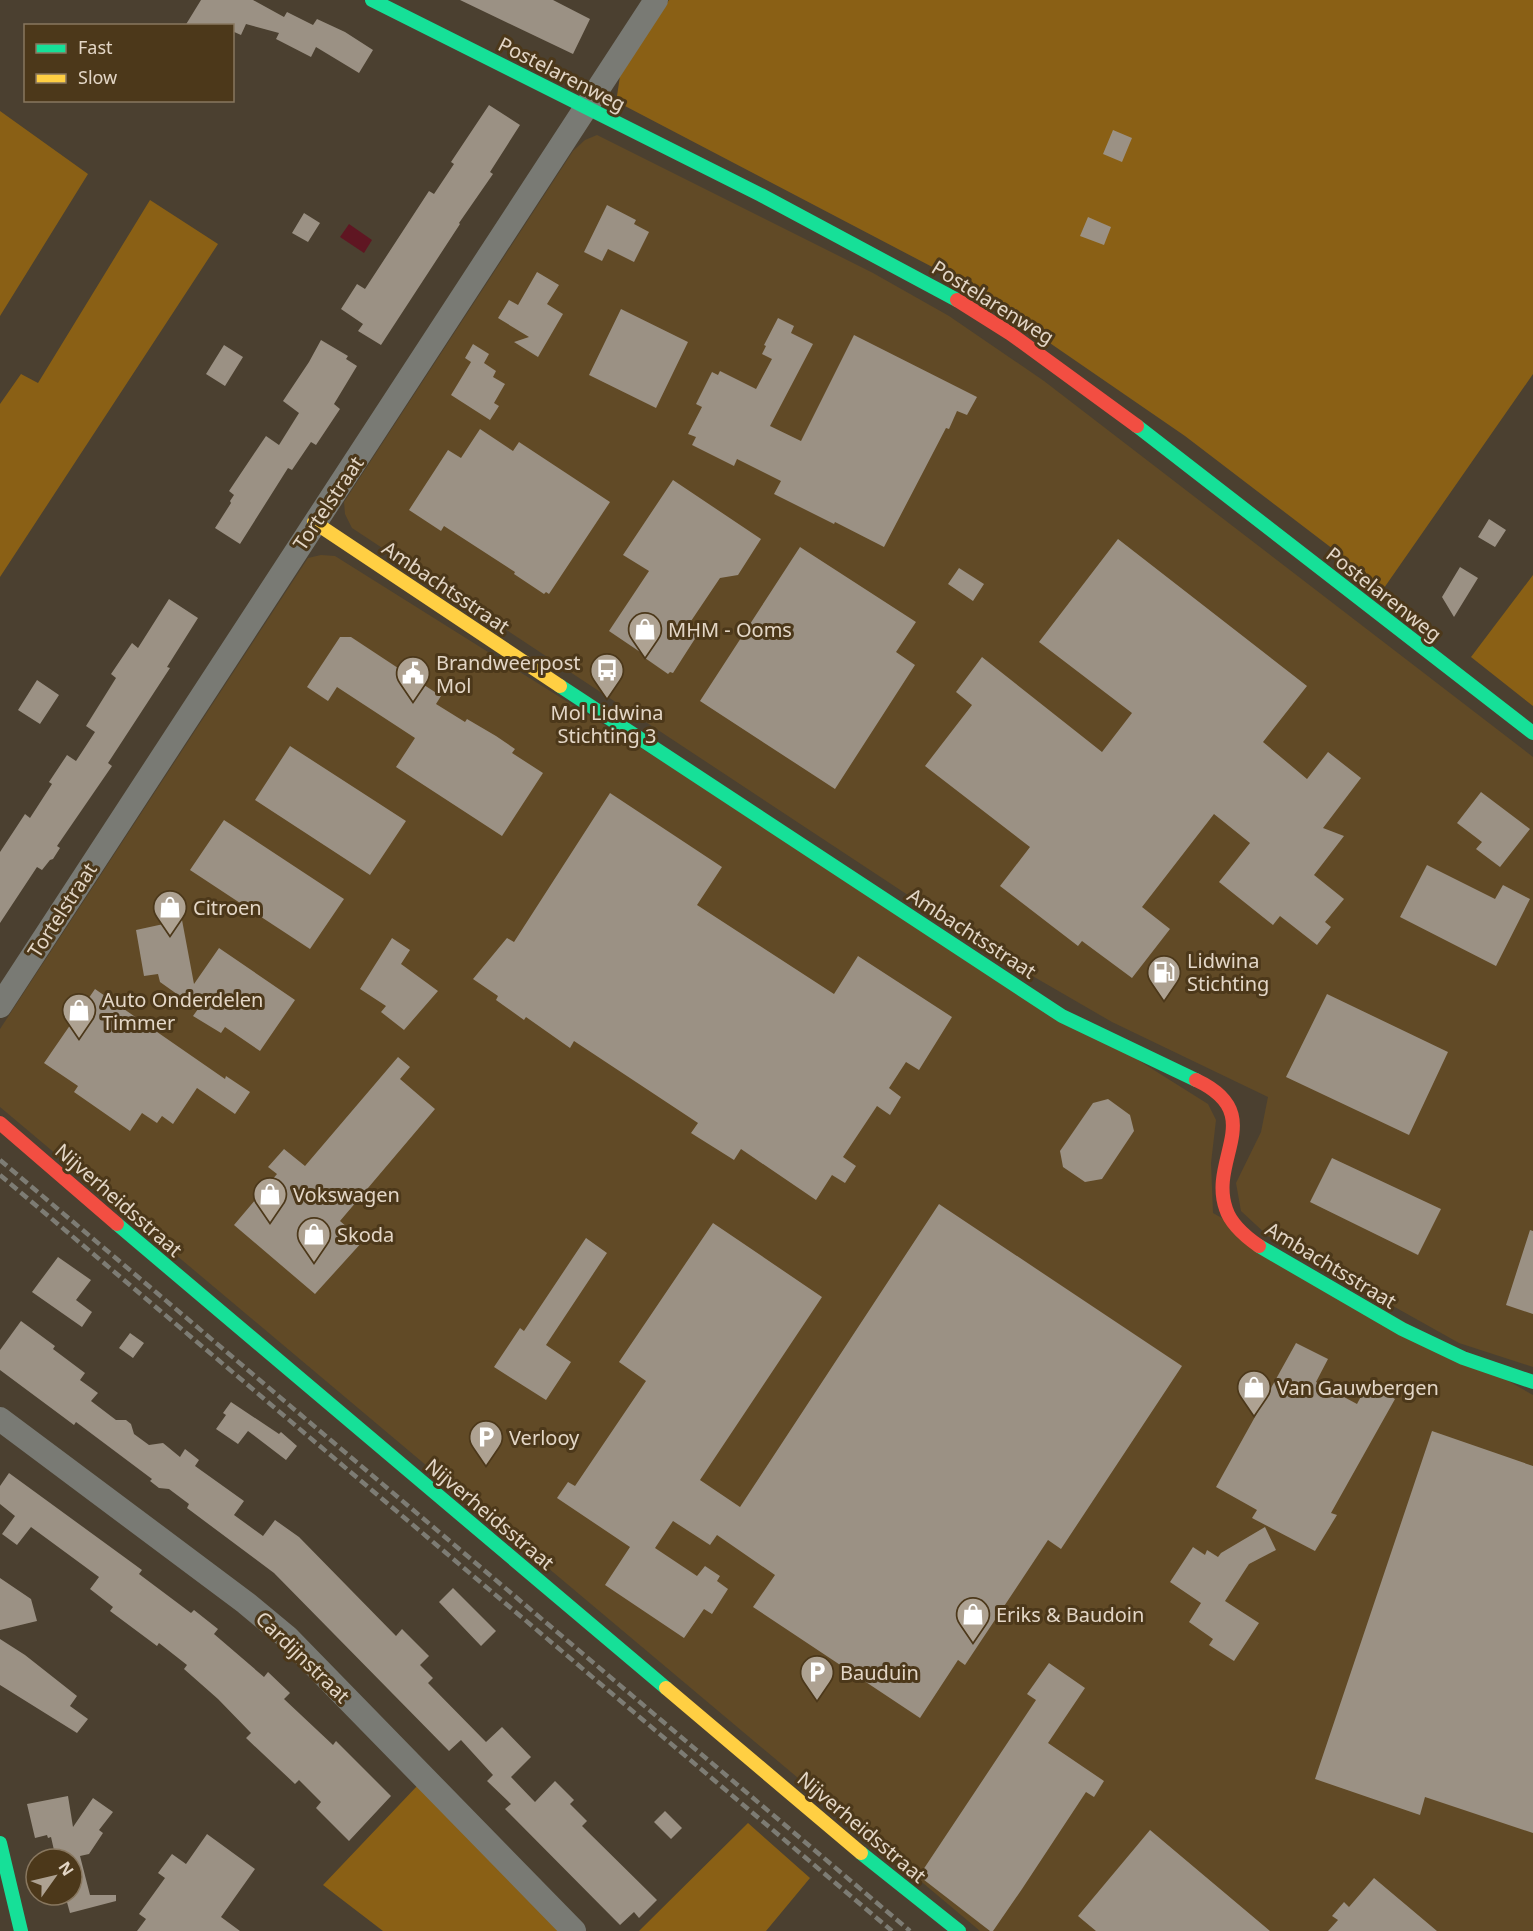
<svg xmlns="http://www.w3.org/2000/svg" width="1533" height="1931" font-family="'Noto Sans',sans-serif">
<rect width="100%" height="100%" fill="#4b4030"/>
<path fill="#614a26" d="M 597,135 L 873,273 L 949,316 L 1044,381 L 1533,757 L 1533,1367 L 1459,1343 L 1268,1236 L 1241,1211 L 1236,1183 L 1261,1132 L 1268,1097 L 1112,1022 L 1017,967 L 352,528 L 345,514 L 344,502 L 573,151 L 585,140 Z
M 321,555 L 335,556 L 1208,1104 L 1216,1120 L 1211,1163 L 1213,1213 L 1533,1395 L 1533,1931 L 980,1931 L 0,1107 L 0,1029 L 308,558 Z"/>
<path fill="#8a6015" d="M 669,0 L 1533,0 L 1533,374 L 1384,588 L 1185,436 L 961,282 L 625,106 L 617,96 L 620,76 Z
M 0,111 L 88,174 L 0,316 Z
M 150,200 L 218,244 L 0,577 L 0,404 L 21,374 L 38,383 Z
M 1533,575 L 1533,706 L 1471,657 Z
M 418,1785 L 561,1931 L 383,1931 L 323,1885 Z
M 748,1823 L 810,1878 L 766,1931 L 639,1931 Z"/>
<path fill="#5f1622" d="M 349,224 L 372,240 L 364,253 L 340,237 Z"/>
<path fill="#9b9184" d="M 201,0 L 253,0 L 284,17 L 287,12 L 313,25 L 317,19 L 345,32 L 373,50 L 359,73 L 316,47 L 311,57 L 276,39 L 279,33 L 246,24 L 241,35 L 232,31 L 232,26 L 185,26 Z
M 460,0 L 553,0 L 590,19 L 573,54 Z
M 489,105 L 520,125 L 490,172 L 493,174 L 459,223 L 460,224 L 381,345 L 358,331 L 363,324 L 341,309 L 357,284 L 365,289 L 429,191 L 434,194 L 454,164 L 451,162 Z
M 1113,130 L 1132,138 L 1122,162 L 1103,154 Z
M 607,205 L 636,220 L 634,224 L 649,232 L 634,262 L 608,249 L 602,261 L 584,252 Z
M 304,213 L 320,223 L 308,242 L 292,233 Z
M 1088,217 L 1111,227 L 1104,245 L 1080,236 Z
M 537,272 L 559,285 L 547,304 L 563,314 L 538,357 L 514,342 L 529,337 L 498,318 L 509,300 L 518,305 Z
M 621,309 L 688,342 L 656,408 L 589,375 Z
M 778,318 L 794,326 L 791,333 L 813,344 L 770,426 L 801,441 L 854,335 L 977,397 L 967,415 L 957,411 L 949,429 L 946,428 L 884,547 L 835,522 L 834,524 L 774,494 L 781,481 L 737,459 L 734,466 L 692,445 L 696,437 L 688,434 L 702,407 L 696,404 L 712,372 L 718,375 L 720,371 L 756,389 L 772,359 L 762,354 L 766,346 L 764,345 Z
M 321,340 L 348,356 L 346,359 L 357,366 L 334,404 L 340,409 L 316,445 L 311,442 L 292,470 L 288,468 L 240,544 L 215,528 L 231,503 L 230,501 L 234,495 L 229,491 L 266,436 L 279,445 L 299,413 L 283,401 L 309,362 Z
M 473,344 L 489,354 L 484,363 L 496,371 L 493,377 L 505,384 L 494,403 L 499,406 L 490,420 L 451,395 L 471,362 L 465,358 Z
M 224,345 L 243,357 L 225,386 L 206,374 Z
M 480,429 L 513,451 L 519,442 L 610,502 L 549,594 L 546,592 L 544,594 L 514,574 L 515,572 L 444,526 L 441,531 L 409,510 L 448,450 L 461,458 Z
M 673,480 L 761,539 L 738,575 L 720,578 L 687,627 L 698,634 L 673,673 L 670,672 L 668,674 L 645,658 L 646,656 L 609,631 L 649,571 L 623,555 Z
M 1489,519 L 1506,530 L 1495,547 L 1478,537 Z
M 1118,539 L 1307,686 L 1263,742 L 1307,779 L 1328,752 L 1361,778 L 1323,828 L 1344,836 L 1314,875 L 1344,899 L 1325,922 L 1331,927 L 1317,945 L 1280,916 L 1273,925 L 1219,882 L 1250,843 L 1214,814 L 1142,907 L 1170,929 L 1132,978 L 1082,941 L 1078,946 L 1000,886 L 1030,847 L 925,766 L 972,705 L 956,692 L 982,657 L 1102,752 L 1132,713 L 1039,642 Z
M 800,547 L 916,622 L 896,652 L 915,665 L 835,789 L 700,701 Z
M 1460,567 L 1478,578 L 1454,617 L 1442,597 Z
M 959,568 L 984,584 L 973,601 L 948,584 Z
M 169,599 L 198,618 L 167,667 L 170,668 L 108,763 L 112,766 L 57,846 L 60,848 L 53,859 L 50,860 L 42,870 L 37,867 L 0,923 L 0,852 L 25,814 L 30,818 L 52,784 L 49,782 L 67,755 L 76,761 L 95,732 L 86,726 L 116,678 L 111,674 L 132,643 L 138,648 Z
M 340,637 L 351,637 L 401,670 L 441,696 L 436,704 L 465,722 L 467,719 L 496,736 L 515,749 L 512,753 L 543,773 L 502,836 L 396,767 L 415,738 L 337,687 L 328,701 L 307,687 Z
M 37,680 L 59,695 L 40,724 L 18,710 Z
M 290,746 L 406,821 L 370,875 L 255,800 Z
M 1481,792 L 1530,829 L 1500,867 L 1476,849 L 1482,842 L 1457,823 Z
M 610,793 L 722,867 L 697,905 L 757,944 L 834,994 L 858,956 L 952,1017 L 919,1070 L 906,1062 L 889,1088 L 901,1097 L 890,1115 L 877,1106 L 843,1157 L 856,1166 L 845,1183 L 832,1175 L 816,1200 L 741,1149 L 734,1160 L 691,1133 L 698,1123 L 574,1041 L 570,1048 L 526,1017 L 524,1020 L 496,1000 L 498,996 L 473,979 L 507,938 L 514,942 Z
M 224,820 L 344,899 L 310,949 L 190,870 Z
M 1427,865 L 1495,899 L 1503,885 L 1530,899 L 1496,966 L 1400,917 Z
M 182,920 L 194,984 L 219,948 L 295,1000 L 260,1051 L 225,1027 L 221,1033 L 193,1016 L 198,1009 L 160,982 L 158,974 L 144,976 L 136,930 Z
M 392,938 L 410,950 L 401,964 L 438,991 L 404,1030 L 381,1012 L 386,1006 L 360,989 Z
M 95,989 L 225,1079 L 226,1076 L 250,1092 L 235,1114 L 197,1088 L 173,1124 L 162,1116 L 157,1123 L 142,1113 L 130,1131 L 74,1092 L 78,1086 L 44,1063 Z
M 1327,994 L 1448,1052 L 1409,1135 L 1286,1077 Z
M 398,1057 L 410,1067 L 400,1079 L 435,1109 L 340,1221 L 363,1241 L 315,1294 L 234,1225 L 277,1174 L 268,1167 L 284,1149 L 305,1166 Z
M 1108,1099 L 1130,1115 L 1134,1131 L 1102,1179 L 1085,1182 L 1063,1167 L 1060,1151 L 1093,1103 Z
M 1332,1158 L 1441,1209 L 1418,1255 L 1310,1202 Z
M 939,1204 L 1182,1366 L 1061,1549 L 1048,1540 L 965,1665 L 958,1660 L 920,1718 L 753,1607 L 775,1575 L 717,1535 L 710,1545 L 673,1521 L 655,1548 L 697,1576 L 705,1566 L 720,1576 L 717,1581 L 728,1589 L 712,1614 L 704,1609 L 684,1638 L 605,1585 L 630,1547 L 557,1498 L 568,1482 L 575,1486 L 646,1381 L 619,1362 L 713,1223 L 822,1297 L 700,1480 L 740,1507 Z
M 1530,1230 L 1533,1231 L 1533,1314 L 1506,1305 Z
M 586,1238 L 607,1253 L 546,1345 L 571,1362 L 546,1400 L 494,1367 L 520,1328 L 524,1331 Z
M 58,1257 L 91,1280 L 76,1300 L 92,1312 L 82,1327 L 32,1292 Z
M 21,1321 L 55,1346 L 53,1349 L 85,1373 L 80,1380 L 98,1393 L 91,1401 L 116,1420 L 126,1420 L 131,1424 L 134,1434 L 149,1445 L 163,1443 L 180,1457 L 185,1449 L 199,1460 L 195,1466 L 244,1501 L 234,1515 L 263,1536 L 275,1520 L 299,1537 L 396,1636 L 402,1629 L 429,1656 L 420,1665 L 433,1678 L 428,1683 L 486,1742 L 502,1727 L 531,1757 L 511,1777 L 535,1802 L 555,1781 L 574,1800 L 570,1804 L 587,1821 L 582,1826 L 657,1900 L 639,1918 L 634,1912 L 620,1925 L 505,1809 L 511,1804 L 487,1781 L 493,1775 L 461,1740 L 449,1751 L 274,1573 L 187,1508 L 189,1504 L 169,1489 L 159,1488 L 150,1481 L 152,1479 L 76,1422 L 74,1425 L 0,1370 L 0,1350 Z
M 130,1333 L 144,1343 L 133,1358 L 119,1348 Z
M 1296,1343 L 1328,1359 L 1316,1382 L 1357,1404 L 1368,1383 L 1395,1399 L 1331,1513 L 1337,1515 L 1315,1551 L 1252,1518 L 1257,1510 L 1216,1487 Z
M 231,1402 L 279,1434 L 281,1432 L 297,1446 L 286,1460 L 248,1431 L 238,1444 L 216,1429 L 226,1415 L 223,1413 Z
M 1432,1431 L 1533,1466 L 1533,1833 L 1425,1797 L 1420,1815 L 1315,1779 Z
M 9,1473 L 142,1570 L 139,1574 L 191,1613 L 194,1610 L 218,1629 L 214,1634 L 264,1677 L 268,1672 L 290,1693 L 284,1699 L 333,1745 L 336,1741 L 391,1796 L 349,1841 L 316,1808 L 321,1802 L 299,1780 L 295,1784 L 246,1738 L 251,1733 L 218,1699 L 184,1669 L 187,1665 L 159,1643 L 157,1646 L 110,1611 L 113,1607 L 90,1589 L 99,1577 L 31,1527 L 17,1545 L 2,1534 L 15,1516 L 0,1504 L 0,1486 Z
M 1265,1527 L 1276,1550 L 1249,1564 L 1225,1601 L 1259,1623 L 1234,1661 L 1209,1645 L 1213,1639 L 1189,1622 L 1201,1603 L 1170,1582 L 1193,1547 L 1205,1555 L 1207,1550 L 1218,1557 L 1221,1553 Z
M 0,1578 L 31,1599 L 37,1621 L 0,1630 Z
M 453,1588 L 496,1631 L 481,1646 L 439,1602 Z
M 0,1639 L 25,1655 L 77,1696 L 70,1706 L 88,1719 L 77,1733 L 0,1685 Z
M 1049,1663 L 1085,1688 L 1048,1743 L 1104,1781 L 1094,1797 L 1086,1792 L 1022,1889 L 993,1931 L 990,1931 L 919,1876 L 1036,1700 L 1027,1694 Z
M 68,1796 L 73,1827 L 93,1798 L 113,1812 L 99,1830 L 103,1833 L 89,1854 L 80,1856 L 90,1895 L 116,1895 L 116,1901 L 70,1913 L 65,1895 L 72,1895 L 72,1859 L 56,1859 L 51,1837 L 48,1838 L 47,1835 L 35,1838 L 27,1804 Z
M 665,1811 L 682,1828 L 671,1839 L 654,1822 Z
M 1150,1830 L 1270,1931 L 1096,1931 L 1078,1916 Z
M 207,1834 L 255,1869 L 221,1917 L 240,1931 L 137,1931 L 146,1919 L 139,1914 L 165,1878 L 158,1873 L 172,1854 L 186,1864 Z
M 1374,1878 L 1437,1931 L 1328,1931 L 1338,1920 L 1332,1916 L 1344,1902 L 1349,1907 Z"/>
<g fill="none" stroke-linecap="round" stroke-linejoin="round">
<path stroke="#797a74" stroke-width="24" d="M 0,1006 L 656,0
M 0,1419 L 246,1603 L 287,1637 L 574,1931"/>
<path stroke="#16e098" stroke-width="14" d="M 372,0 L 761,195 L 957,300
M 1137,426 L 1533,733
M 560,686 L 1062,1016 L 1196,1080
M 117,1224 L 666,1688
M 1259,1246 L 1402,1329 L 1463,1358 L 1533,1382
M 0,1843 L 21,1931
M 861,1853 L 959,1931"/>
<path stroke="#ffcf43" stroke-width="14" d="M 314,522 L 560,686
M 666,1688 L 861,1853"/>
<path stroke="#f24e42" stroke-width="14" d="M 957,300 L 1011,334 L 1137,426
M 1196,1080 C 1269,1114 1208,1159 1226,1209 C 1231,1225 1246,1237 1259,1246
M 0,1123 L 117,1224"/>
<path stroke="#7d7c74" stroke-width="4.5" stroke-dasharray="9 4.5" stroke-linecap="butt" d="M 0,1160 L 910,1931
M 0,1175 L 892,1931"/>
</g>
<defs>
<symbol id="shop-pin" viewBox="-11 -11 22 30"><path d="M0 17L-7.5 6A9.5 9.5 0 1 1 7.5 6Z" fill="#aea292" stroke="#4c381a"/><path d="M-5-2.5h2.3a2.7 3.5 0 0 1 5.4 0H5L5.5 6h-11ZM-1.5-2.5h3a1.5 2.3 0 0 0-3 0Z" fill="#fff"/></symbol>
<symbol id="bus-pin" viewBox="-11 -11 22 30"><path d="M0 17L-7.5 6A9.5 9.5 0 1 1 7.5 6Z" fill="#aea292" stroke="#4c381a"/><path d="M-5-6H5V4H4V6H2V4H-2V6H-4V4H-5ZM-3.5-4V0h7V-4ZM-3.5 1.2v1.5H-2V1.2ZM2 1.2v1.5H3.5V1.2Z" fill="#fff"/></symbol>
<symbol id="civic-pin" viewBox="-11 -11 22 30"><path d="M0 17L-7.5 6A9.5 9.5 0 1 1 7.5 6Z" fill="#aea292" stroke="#4c381a"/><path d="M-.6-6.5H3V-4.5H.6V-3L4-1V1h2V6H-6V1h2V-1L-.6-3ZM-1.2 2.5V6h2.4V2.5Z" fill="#fff"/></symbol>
<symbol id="fuel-pin" viewBox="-11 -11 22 30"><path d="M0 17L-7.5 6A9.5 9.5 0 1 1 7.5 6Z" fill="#aea292" stroke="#4c381a"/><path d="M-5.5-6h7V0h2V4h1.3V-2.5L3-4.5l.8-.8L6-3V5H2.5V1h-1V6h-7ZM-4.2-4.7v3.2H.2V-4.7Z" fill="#fff"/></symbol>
<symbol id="parking-pin" viewBox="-11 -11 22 30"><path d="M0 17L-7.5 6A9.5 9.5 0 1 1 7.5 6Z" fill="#aea292" stroke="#4c381a"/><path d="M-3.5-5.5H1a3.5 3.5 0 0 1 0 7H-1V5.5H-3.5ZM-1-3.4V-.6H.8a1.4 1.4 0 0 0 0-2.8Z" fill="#fff"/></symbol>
</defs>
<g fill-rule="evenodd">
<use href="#shop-pin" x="626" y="610" width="38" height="52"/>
<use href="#bus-pin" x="588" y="651" width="38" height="52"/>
<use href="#civic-pin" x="394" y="654" width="38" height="52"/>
<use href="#shop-pin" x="151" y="888" width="38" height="52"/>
<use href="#fuel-pin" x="1145" y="953" width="38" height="52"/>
<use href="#shop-pin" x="60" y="991" width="38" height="52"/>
<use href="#shop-pin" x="251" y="1175" width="38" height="52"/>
<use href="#shop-pin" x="295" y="1215" width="38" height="52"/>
<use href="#shop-pin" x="1235" y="1368" width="38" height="52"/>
<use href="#parking-pin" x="467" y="1418" width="38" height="52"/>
<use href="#shop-pin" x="954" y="1595" width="38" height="52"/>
<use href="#parking-pin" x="798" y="1653" width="38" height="52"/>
</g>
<g text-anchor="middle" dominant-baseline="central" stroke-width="6" stroke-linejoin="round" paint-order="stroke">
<g font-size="20" fill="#e3d6c6" stroke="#4c381a">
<text transform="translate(562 74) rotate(27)">Postelarenweg</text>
<text transform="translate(993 302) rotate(32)">Postelarenweg</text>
<text transform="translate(328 503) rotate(-56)">Tortelstraat</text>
<text transform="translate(446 587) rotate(34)">Ambachtsstraat</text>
<text transform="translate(1384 594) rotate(38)">Postelarenweg</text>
<text transform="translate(62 910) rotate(-57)">Tortelstraat</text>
<text transform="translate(972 933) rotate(33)">Ambachtsstraat</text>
<text transform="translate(119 1200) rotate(41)">Nijverheidsstraat</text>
<text transform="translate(1331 1265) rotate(31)">Ambachtsstraat</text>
<text transform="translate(490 1514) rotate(40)">Nijverheidsstraat</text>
<text transform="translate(303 1657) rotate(44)">Cardijnstraat</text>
<text transform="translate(862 1827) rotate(40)">Nijverheidsstraat</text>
</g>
<g font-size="20" fill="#e3d6c6" stroke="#4c381a" text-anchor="start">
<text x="668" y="629">MHM - Ooms</text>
<text x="436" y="662">Brandweerpost<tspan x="436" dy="23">Mol</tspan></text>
<text x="607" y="712" text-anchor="middle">Mol Lidwina<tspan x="607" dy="23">Stichting 3</tspan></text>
<text x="193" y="907">Citroen</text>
<text x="1187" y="960">Lidwina<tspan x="1187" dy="23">Stichting</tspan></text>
<text x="102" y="999">Auto Onderdelen<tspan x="102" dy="23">Timmer</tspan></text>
<text x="293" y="1194">Vokswagen</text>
<text x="337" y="1234">Skoda</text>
<text x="1277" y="1387">Van Gauwbergen</text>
<text x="509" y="1437">Verlooy</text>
<text x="996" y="1614">Eriks &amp; Baudoin</text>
<text x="840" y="1672">Bauduin</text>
</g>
</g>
<rect x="24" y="24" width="210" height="78" fill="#4c381a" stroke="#88775f" stroke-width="1.5"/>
<rect x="36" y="44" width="30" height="9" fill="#16e098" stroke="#88775f" stroke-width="1.5"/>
<text x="78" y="54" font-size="18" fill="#e3d6c6">Fast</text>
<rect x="36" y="74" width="30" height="9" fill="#ffcf43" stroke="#88775f" stroke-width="1.5"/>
<text x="78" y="84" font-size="18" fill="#e3d6c6">Slow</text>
<g transform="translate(54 1877) rotate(56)"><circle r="28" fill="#4c381a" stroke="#88775f" stroke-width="1.5"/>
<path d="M0-4.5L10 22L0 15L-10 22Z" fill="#aea292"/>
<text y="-9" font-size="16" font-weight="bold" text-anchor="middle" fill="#e3d6c6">N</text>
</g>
</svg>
